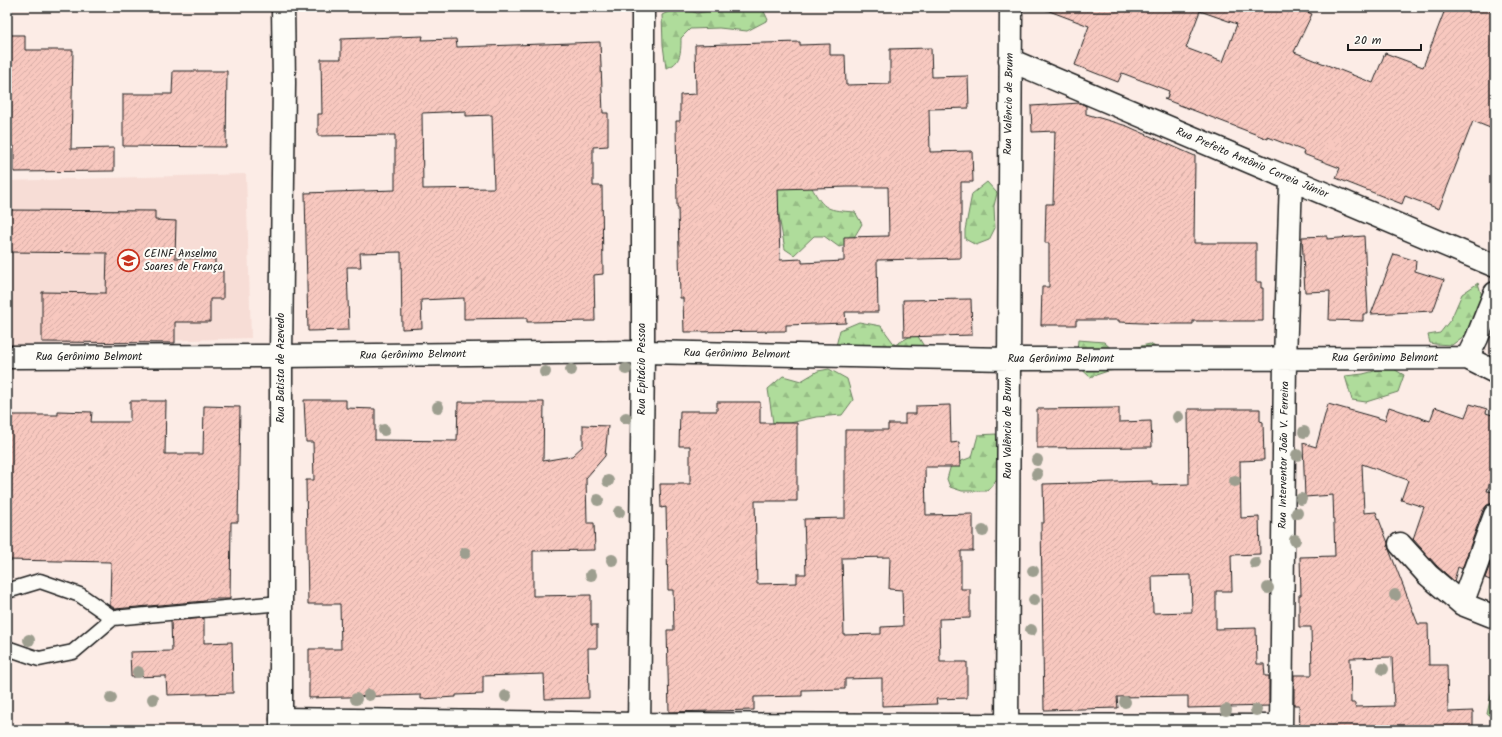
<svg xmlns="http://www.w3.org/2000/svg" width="1502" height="737" font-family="Kalam,sans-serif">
<defs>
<pattern id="forest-firs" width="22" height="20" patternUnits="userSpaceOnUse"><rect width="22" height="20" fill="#afdc9b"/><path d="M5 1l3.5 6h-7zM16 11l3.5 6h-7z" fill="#96bc85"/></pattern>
<pattern id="building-hatch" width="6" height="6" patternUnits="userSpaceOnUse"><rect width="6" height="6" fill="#f8c8bf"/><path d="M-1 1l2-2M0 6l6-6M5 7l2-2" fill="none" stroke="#d4aba4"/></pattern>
</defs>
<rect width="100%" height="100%" fill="#fcece6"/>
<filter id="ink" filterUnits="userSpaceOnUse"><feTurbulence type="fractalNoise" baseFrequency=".025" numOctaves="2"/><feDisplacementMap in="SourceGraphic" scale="8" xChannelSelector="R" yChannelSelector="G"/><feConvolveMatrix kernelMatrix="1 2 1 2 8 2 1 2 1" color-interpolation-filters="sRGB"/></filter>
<g filter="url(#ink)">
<path fill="#f7ddd6" d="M 246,174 L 251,338 L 7,346 L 7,181 Z"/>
<path fill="url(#forest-firs)" stroke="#667c5c" d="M 678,7 L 697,13 L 709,11 L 710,7 L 762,7 L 768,20 L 747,31 L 719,28 L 690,29 L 681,38 C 681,52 681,64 666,68 L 663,45 L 662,15 Z
M 785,179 L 811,186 C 824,211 828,210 855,212 L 862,224 L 850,244 L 839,247 L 824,236 L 814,236 L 794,255 L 785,249 L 774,190 Z
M 987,182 L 997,193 L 994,206 L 995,228 L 989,240 L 976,245 L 965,239 L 965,230 L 972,194 Z
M 1478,283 L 1484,303 L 1473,329 L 1452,345 L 1435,344 L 1430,343 L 1428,335 L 1440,333 L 1451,319 L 1462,294 Z
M 859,322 L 881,326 L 895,345 L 916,333 L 925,348 L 834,354 L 840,330 Z
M 1078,340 L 1104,342 L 1115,352 L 1150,344 L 1165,352 L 1130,369 L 1108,371 L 1090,377 L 1076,364 Z
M 1390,367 L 1404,375 L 1398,392 L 1366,402 L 1352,400 L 1345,376 L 1363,374 Z
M 829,369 L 847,379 L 853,400 L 842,415 L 816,417 L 790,423 L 773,423 L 768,389 L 783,376 L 801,381 L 818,371 Z
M 996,434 L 1001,455 L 996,481 L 987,491 L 962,491 L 950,487 L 947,479 L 951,465 L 972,457 L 978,435 Z
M 1495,687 L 1495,719 L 1487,714 L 1492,691 Z"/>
<path fill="url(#building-hatch)" stroke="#1c1c1c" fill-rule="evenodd" d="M 1045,7 L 1294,7 L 1312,14 L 1294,52 L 1373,83 L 1385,53 L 1423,67 L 1446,7 L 1483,7 L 1495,12 L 1495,130 L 1473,121 L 1439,209 L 1405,196 L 1402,204 L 1336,178 L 1340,168 L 1303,154 L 1304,151 L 1268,137 L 1268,139 L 1164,99 L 1167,99 L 1169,91 L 1122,73 L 1118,82 L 1075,65 L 1089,26 L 1044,9 ZM 1200,11 L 1237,24 L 1223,62 L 1186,48 Z
M 7,35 L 25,35 L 25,50 L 73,50 L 71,149 L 114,148 L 114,171 L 14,172 L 14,146 L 7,146 Z
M 423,36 L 422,40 L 456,39 L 457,47 L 600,42 L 603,113 L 608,113 L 608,146 L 593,147 L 593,186 L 602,186 L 603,274 L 594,275 L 595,321 L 527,322 L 527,318 L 464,319 L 464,298 L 421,300 L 422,328 L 402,329 L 401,252 L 360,253 L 361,267 L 347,267 L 349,330 L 308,331 L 305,193 L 395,190 L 395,135 L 318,136 L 318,114 L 322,114 L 321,59 L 341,59 L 341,39 ZM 466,111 L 466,116 L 492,115 L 494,188 L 423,189 L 422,113 Z
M 800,42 L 800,45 L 830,44 L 830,55 L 845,55 L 846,85 L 890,84 L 890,49 L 931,48 L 932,77 L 968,76 L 969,108 L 929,109 L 930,152 L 972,151 L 973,182 L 961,182 L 961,258 L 877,260 L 878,312 L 845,312 L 846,323 L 786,325 L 786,331 L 684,332 L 683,298 L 680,298 L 678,207 L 677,207 L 676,121 L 680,121 L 680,95 L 696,94 L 695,45 ZM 848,187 L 888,187 L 889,236 L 844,237 L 844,261 L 802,263 L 802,259 L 780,260 L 778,189 Z
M 173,71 L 227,71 L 226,147 L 123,146 L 123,94 L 172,94 Z
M 1080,103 L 1086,106 L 1086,114 L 1127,126 L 1195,156 L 1194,243 L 1256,243 L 1256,282 L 1261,282 L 1261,288 L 1263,288 L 1263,321 L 1193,321 L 1193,324 L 1165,324 L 1119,322 L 1119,320 L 1076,320 L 1076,325 L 1041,325 L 1042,287 L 1049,287 L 1049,243 L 1045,243 L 1046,204 L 1053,204 L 1055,131 L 1032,132 L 1031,106 Z
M 8,210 L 155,211 L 155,220 L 176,221 L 175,258 L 215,259 L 215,271 L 223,271 L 223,299 L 210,299 L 210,322 L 175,322 L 175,343 L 42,342 L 42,292 L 106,293 L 107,253 L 8,252 Z
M 1327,236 L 1327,239 L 1364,236 L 1368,314 L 1363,314 L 1363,321 L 1329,320 L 1330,291 L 1305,292 L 1302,237 Z
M 1394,254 L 1416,261 L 1415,271 L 1444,280 L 1433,311 L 1371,314 Z
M 971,299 L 972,335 L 904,337 L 903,300 Z
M 304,400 L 346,400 L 346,408 L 375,409 L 375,440 L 457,441 L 458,402 L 544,402 L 543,461 L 572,456 L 583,446 L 583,425 L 608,426 L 605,456 L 586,478 L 587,523 L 594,523 L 595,550 L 533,551 L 533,596 L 591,595 L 591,625 L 597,625 L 597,648 L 588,648 L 589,698 L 545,699 L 544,674 L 483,676 L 483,694 L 456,695 L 456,697 L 421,699 L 421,695 L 309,698 L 309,649 L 341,649 L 340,604 L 308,604 L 306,480 L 314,480 L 313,442 L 306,442 Z
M 130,401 L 166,401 L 165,454 L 203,454 L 204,406 L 240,407 L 238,522 L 231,522 L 230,599 L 205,599 L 205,601 L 115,609 L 110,605 L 111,562 L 7,560 L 7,415 L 58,415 L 58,411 L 92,412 L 91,422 L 130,422 Z
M 717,402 L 760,402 L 760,423 L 797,423 L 797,501 L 755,501 L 757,584 L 797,583 L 797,574 L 806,574 L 804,519 L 845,518 L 845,430 L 888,430 L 888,424 L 905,424 L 905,414 L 916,414 L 916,406 L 950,405 L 951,443 L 959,442 L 960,467 L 925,467 L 926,515 L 973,514 L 973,551 L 961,551 L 961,589 L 970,589 L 970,618 L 939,619 L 940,662 L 967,662 L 967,698 L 936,699 L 937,704 L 882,706 L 882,678 L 845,679 L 845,689 L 802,690 L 802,696 L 754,697 L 754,710 L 669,712 L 667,630 L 674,630 L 673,590 L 668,590 L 666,507 L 661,508 L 660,484 L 690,484 L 690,446 L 679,446 L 680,411 L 717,411 ZM 890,557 L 889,589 L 902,590 L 903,626 L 881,627 L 881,634 L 844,635 L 842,558 Z
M 1328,404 L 1385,420 L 1389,407 L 1430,421 L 1435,407 L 1465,417 L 1470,404 L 1487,409 L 1486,413 L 1495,416 L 1495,466 L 1487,491 L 1495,492 L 1495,503 L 1487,505 L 1483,510 L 1462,569 L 1458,567 L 1454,581 L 1437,566 L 1413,539 L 1424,507 L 1401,500 L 1408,480 L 1362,464 L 1364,513 L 1376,512 L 1388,543 L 1388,547 L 1418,624 L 1428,624 L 1429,665 L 1447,665 L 1448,712 L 1473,711 L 1473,730 L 1300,730 L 1299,705 L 1294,705 L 1294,675 L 1312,675 L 1311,627 L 1299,627 L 1299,595 L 1301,595 L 1300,557 L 1335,556 L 1333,495 L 1305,497 L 1303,443 L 1316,447 ZM 1392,657 L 1394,706 L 1355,707 L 1355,703 L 1351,703 L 1350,658 Z
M 1119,408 L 1119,422 L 1151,421 L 1152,447 L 1037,448 L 1037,409 Z
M 1188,409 L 1260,409 L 1260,421 L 1263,422 L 1264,460 L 1240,461 L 1241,518 L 1259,517 L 1260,554 L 1231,555 L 1232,591 L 1216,591 L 1216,629 L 1256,628 L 1257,664 L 1264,664 L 1265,676 L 1269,676 L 1269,706 L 1188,708 L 1188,696 L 1117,697 L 1118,708 L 1044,710 L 1041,523 L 1044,523 L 1043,484 L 1152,481 L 1152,485 L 1189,484 ZM 1191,575 L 1192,612 L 1153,613 L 1152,576 Z
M 1495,551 L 1495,582 L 1485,578 Z
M 204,618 L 204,643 L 232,642 L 233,693 L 167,695 L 166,676 L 131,677 L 130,652 L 172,651 L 171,621 Z"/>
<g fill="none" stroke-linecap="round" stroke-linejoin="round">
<defs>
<path id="lane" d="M 7,591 L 40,581 L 80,595 L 113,618
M 7,648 L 39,659 L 73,652 L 113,618 L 281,603"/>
<path id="street" d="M 1010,60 C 1172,128 1333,198 1495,266
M 7,357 L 281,356 L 643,352 L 1008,359 L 1467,358 L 1495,372
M 1467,358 L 1477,338 L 1495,293
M 1400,544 L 1428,575 L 1462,604 L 1495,617
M 1462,604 L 1495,515
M 281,719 L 639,724 L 1281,726
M 639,730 L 643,352 L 643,7
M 1007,730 L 1011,7
M 1281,730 L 1285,359 L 1291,180"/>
<path id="secondary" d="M 281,730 L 281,356 L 284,83 L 283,7"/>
</defs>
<use href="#lane" stroke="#1c1c1c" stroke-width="17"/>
<use href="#street" stroke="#1c1c1c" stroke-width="25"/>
<use href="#secondary" stroke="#1c1c1c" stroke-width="25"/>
<use href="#lane" stroke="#fdfcf7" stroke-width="14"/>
<use href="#street" stroke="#fdfcf7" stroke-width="22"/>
<use href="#secondary" stroke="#fdfcf7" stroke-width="22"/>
</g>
<g fill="#9d9e8f">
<circle cx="626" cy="369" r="6"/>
<circle cx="571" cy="370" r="6"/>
<circle cx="545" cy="372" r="6"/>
<circle cx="438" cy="407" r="6"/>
<circle cx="1178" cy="417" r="6"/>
<circle cx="626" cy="418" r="6"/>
<circle cx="384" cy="430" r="6"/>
<circle cx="1304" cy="432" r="6"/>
<circle cx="1297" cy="455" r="6"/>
<circle cx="1037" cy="460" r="6"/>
<circle cx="1037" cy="474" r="6"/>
<circle cx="608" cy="481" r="6"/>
<circle cx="1235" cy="481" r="6"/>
<circle cx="1301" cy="499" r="6"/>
<circle cx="598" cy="500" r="6"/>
<circle cx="619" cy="512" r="6"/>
<circle cx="1297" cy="513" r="6"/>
<circle cx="983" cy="531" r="6"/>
<circle cx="1295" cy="540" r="6"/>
<circle cx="465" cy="553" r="6"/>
<circle cx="612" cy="560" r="6"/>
<circle cx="1255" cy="563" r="6"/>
<circle cx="1033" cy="571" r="6"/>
<circle cx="591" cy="575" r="6"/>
<circle cx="1268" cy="588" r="6"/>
<circle cx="1395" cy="595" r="6"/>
<circle cx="1034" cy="600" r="6"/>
<circle cx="1031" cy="630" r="6"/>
<circle cx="29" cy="640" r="6"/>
<circle cx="1383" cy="669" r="6"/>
<circle cx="138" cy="672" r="6"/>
<circle cx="369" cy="695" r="6"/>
<circle cx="506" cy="696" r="6"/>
<circle cx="111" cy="698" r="6"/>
<circle cx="153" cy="699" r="6"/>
<circle cx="356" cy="699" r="6"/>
<circle cx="1125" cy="702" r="6"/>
<circle cx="1226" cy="710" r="6"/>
<circle cx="1256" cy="710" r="6"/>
</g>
</g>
<defs>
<symbol id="school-ring" viewBox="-11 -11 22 22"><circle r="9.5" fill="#fdfcf7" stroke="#c8321e" stroke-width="1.5"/><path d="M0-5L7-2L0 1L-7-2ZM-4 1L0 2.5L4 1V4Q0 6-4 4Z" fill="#c8321e"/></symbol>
</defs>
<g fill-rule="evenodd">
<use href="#school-ring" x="116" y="248" width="25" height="25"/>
</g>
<g text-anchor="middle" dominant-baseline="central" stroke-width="4" stroke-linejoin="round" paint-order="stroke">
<g font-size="11" fill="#1c1c1c" stroke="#fdfcf7">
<text transform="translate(1009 104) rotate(-89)">Rua Valêncio de Brum</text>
<text transform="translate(1252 163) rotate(23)">Rua Prefeito Antônio Correia Júnior</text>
<text transform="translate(737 354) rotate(1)">Rua Gerônimo Belmont</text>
<text transform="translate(413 355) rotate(-1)">Rua Gerônimo Belmont</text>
<text x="89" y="357">Rua Gerônimo Belmont</text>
<text x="1385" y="358">Rua Gerônimo Belmont</text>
<text x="1061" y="359">Rua Gerônimo Belmont</text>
<text transform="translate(281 368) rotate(-90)">Rua Batista de Azevedo</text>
<text transform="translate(642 369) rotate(-90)">Rua Epitácio Pessoa</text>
<text transform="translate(1008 428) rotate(-90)">Rua Valêncio de Brum</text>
<text transform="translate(1284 455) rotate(-89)">Rua Interventor João V. Ferreira</text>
</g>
<g font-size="11" fill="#1c1c1c" stroke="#fdfcf7" text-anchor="start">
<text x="144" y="254">CEINF Anselmo<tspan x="144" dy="13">Soares de França</tspan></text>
</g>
</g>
<rect width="1502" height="737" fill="none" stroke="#fdfcf7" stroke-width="24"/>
<rect x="12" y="12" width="1478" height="713" fill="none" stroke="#1c1c1c" stroke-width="1.5" filter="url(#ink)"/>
<path d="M1348 44v6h73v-6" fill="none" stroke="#1c1c1c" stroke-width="2"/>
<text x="1354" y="44" font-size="12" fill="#1c1c1c" stroke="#fdfcf7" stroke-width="3" paint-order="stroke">20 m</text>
</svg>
